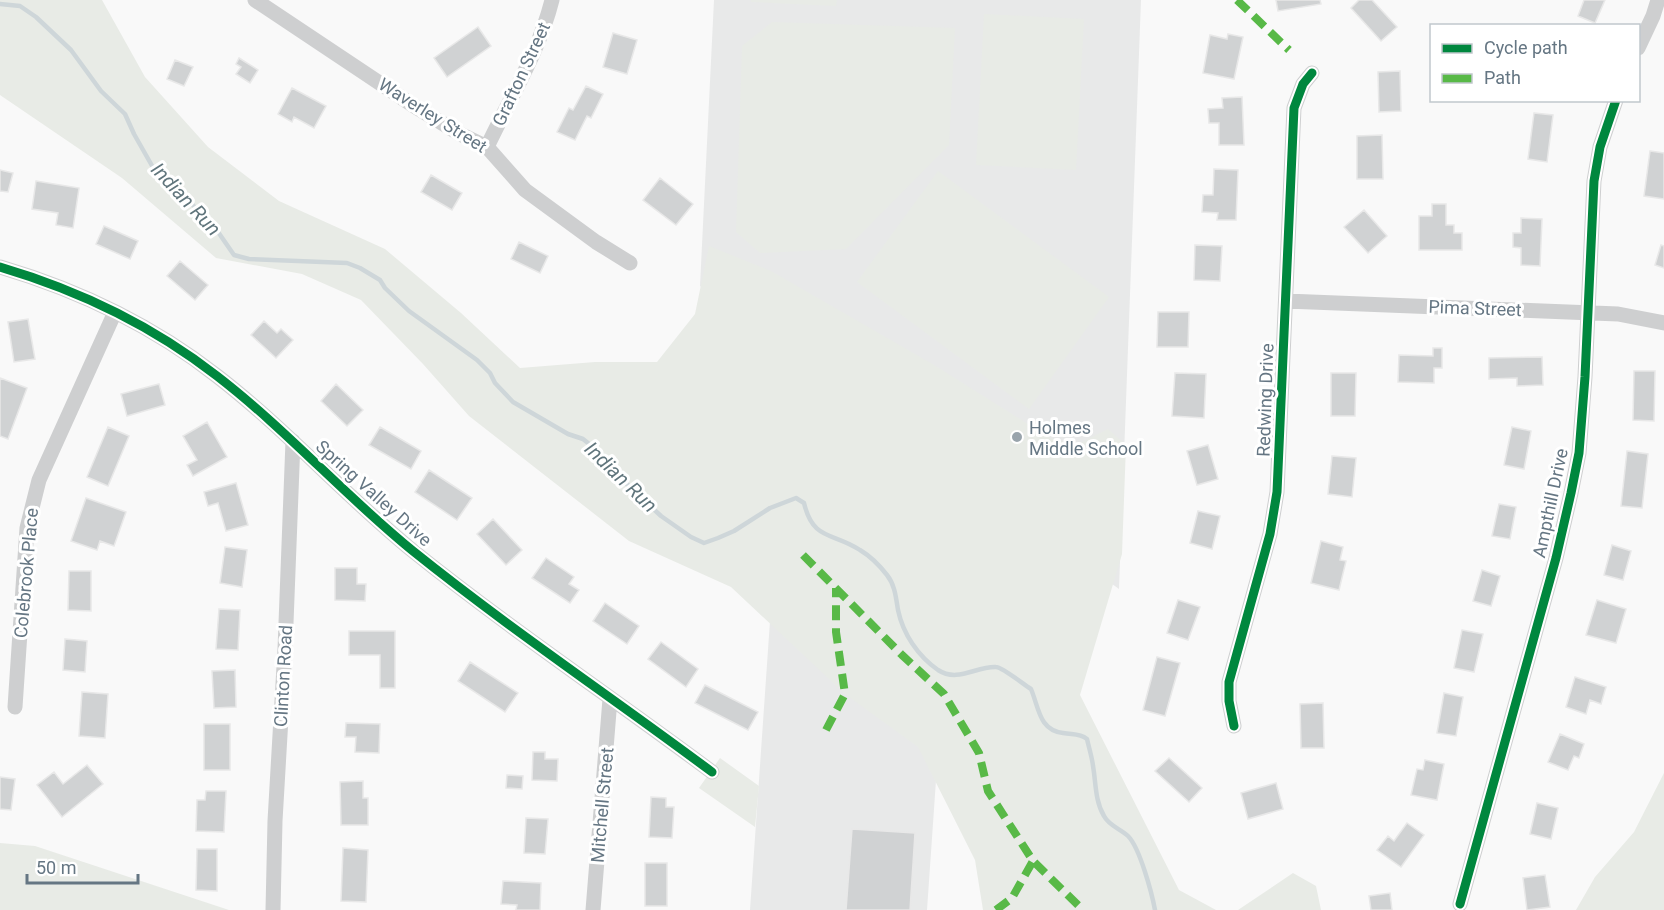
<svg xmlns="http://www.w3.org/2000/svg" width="1664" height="910" font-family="Roboto,sans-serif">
<rect width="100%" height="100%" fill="#f9f9f9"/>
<path fill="#e8e9e9" d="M 714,0 L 1141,0 L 1119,589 L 700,286 Z
M 772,592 L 939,737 L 927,910 L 750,910 Z"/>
<path fill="#e8ebe6" d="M 0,0 L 102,0 L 145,77 L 208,147 L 279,201 L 385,249 L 461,313 L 520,368 L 595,362 L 657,362 L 695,314 L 709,246 L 771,271 L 934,365 L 1050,438 L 1076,445 L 1108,429 L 1126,445 L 1122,554 L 1080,695 L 1179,890 L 1216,910 L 983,910 L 975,860 L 918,747 L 845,694 L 731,587 L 629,541 L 469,416 L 423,364 L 361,300 L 302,274 L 216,258 L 122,178 L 0,95 Z
M 751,0 L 837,0 L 836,6 L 751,2 Z
M 984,14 L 1084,19 L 1076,170 L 976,165 Z
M 772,22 L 955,28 L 949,145 L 846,249 L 760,253 L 736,232 L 742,46 Z
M 938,171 L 1109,297 L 1029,409 L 857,282 Z
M 720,758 L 759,786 L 755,827 L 699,788 Z
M 1664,773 L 1664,910 L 1576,910 L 1595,877 L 1634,832 Z
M 0,843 L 35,846 L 229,910 L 0,910 Z
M 1293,873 L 1316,886 L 1321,910 L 1238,910 Z"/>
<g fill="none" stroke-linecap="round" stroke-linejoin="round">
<path stroke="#ced6d9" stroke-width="4.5" d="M 0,4 L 20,6 L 36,17 L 71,50 L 101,91 L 125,114 L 134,134 L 155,171 L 172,189 L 186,198 L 216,229 L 234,255 L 249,259 L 347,263 L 360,268 L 380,280 L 385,288 L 409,311 L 477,360 L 490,373 L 495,383 L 513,402 L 568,434 L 583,439 L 598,451 L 616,474 L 661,516 L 691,537 L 704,543 L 718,538 L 734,531 L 770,508 L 796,498 L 804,503 C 813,541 833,532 860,550 C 870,556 880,566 887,575 C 895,585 896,598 898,610 C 903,634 918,656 938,670 C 958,683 976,666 996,667 C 1002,667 1023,684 1031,689 C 1039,708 1039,730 1063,733 C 1073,735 1079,733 1087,739 C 1089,748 1092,757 1093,766 C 1096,783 1095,801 1104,816 C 1109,826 1121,829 1128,836 C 1140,848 1152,894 1155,910"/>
</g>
<path fill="#d0d2d3" stroke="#e8e8e8" stroke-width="1.5" d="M 1276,0 L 1320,0 L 1321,4 L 1278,11 Z
M 1359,0 L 1372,0 L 1397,27 L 1381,41 L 1351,8 Z
M 1584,0 L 1605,0 L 1595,23 L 1578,16 Z
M 478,27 L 491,46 L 447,77 L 434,58 Z
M 613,33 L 637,40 L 627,74 L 603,67 Z
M 1228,34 L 1243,37 L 1234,79 L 1203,73 L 1210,35 L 1227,39 Z
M 239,58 L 258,70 L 250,83 L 236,74 L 241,67 L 236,64 Z
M 175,60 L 193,67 L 184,86 L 167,79 Z
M 1400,71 L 1401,111 L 1379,112 L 1378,72 Z
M 586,86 L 603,94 L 591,118 L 587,116 L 575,140 L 557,132 L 569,108 L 573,110 Z
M 292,88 L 326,106 L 314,128 L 294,117 L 292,122 L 278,114 Z
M 1242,97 L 1244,145 L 1219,145 L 1219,123 L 1209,123 L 1208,109 L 1223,108 L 1222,98 Z
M 1534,113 L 1553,115 L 1547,162 L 1528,159 Z
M 1382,135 L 1383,179 L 1357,179 L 1357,136 Z
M 1650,151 L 1664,153 L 1664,199 L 1644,196 Z
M 1214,169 L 1238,170 L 1236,220 L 1217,220 L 1218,213 L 1202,212 L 1203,195 L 1213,195 Z
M 0,170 L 13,173 L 8,192 L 0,191 Z
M 431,175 L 462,193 L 452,210 L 421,192 Z
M 660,178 L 693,204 L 676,225 L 643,200 Z
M 36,181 L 79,188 L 73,228 L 56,225 L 58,213 L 32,209 Z
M 1432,204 L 1446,204 L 1446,225 L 1454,225 L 1454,233 L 1462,233 L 1462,250 L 1419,250 L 1419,216 L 1432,216 Z
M 1364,210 L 1387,236 L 1368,253 L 1344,227 Z
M 1521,218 L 1542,219 L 1540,266 L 1521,265 L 1521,248 L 1513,247 L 1513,233 L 1521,233 Z
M 104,226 L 138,241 L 130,259 L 96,244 Z
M 519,242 L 548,256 L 540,273 L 511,259 Z
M 1195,245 L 1222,246 L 1220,281 L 1194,280 Z
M 1661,245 L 1664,246 L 1664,268 L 1655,265 Z
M 180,261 L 208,285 L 195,300 L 167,276 Z
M 1158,312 L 1189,312 L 1188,347 L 1157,347 Z
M 28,319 L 35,359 L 14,362 L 8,322 Z
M 264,321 L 277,333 L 281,329 L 293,340 L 276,358 L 251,335 Z
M 1433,348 L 1442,348 L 1442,368 L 1434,368 L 1434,383 L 1398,382 L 1399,355 L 1433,356 Z
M 1542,357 L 1543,385 L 1517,386 L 1517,378 L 1489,379 L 1489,358 Z
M 1634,371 L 1655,371 L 1654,421 L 1633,420 Z
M 1175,373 L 1206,374 L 1204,418 L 1172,416 Z
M 1331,373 L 1356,373 L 1355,416 L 1331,416 Z
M 0,378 L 27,388 L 8,439 L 0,436 Z
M 159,384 L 165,405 L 127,416 L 121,394 Z
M 336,384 L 363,410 L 347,426 L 321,401 Z
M 207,422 L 227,457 L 193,476 L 187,465 L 197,460 L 183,436 Z
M 108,427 L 129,436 L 108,486 L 87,477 Z
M 380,427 L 421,451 L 411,469 L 369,445 Z
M 1512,427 L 1531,431 L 1524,469 L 1504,465 Z
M 1208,445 L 1218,479 L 1197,485 L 1187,451 Z
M 1627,451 L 1648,454 L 1642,508 L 1621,506 Z
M 1332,456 L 1356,458 L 1352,497 L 1328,494 Z
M 429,470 L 472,498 L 457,520 L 415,492 Z
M 236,483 L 248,525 L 226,531 L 218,503 L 208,506 L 204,492 Z
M 86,498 L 126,512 L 114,546 L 100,541 L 97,550 L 71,541 Z
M 1499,504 L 1516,507 L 1510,539 L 1492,536 Z
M 1198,511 L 1220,516 L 1212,549 L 1190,543 Z
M 493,519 L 522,550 L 506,565 L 477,534 Z
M 1321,541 L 1343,547 L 1340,560 L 1346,561 L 1339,590 L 1311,583 Z
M 1612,545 L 1631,551 L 1623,580 L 1604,575 Z
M 225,547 L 247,550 L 242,587 L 220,583 Z
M 546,558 L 574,577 L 569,584 L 579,590 L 570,603 L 532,578 Z
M 335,568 L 357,568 L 357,584 L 366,584 L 365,601 L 335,600 Z
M 1482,570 L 1500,576 L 1491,606 L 1473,601 Z
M 69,571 L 91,571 L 91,611 L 68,610 Z
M 1178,600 L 1200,607 L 1188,640 L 1167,633 Z
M 1597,600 L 1626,609 L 1616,643 L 1586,635 Z
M 605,603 L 639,626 L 627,644 L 593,621 Z
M 219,609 L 240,610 L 238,650 L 216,649 Z
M 1462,630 L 1483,634 L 1474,672 L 1454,668 Z
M 349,631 L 395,631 L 395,688 L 380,688 L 380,655 L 349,655 Z
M 65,639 L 87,641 L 85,672 L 63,670 Z
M 661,642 L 698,669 L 686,687 L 648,659 Z
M 1157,657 L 1180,663 L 1165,716 L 1143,710 Z
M 470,662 L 518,693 L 505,712 L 458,681 Z
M 235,670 L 236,707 L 214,708 L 212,671 Z
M 1575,677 L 1606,687 L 1601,704 L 1590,700 L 1586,714 L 1566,707 Z
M 705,685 L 758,712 L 748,730 L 695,703 Z
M 82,692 L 108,694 L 105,738 L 79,736 Z
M 1444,693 L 1463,697 L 1456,736 L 1437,733 Z
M 1323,703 L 1324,748 L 1301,748 L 1300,704 Z
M 346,723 L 380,724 L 379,753 L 355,752 L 356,737 L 345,737 Z
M 204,724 L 230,724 L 230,770 L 204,770 Z
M 1560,734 L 1584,744 L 1579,758 L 1574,756 L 1568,770 L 1548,762 Z
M 533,752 L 545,752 L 545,759 L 558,759 L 557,781 L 532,780 Z
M 1169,758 L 1202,788 L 1189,802 L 1155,771 Z
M 1425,760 L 1444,764 L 1437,800 L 1411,795 L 1417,769 L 1423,770 Z
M 87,765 L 103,784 L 62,817 L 37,785 L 54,772 L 63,784 Z
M 507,775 L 523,776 L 522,789 L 506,788 Z
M 0,777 L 15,779 L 11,810 L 0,809 Z
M 363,781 L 363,798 L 368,798 L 368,825 L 341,825 L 340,782 Z
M 1276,783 L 1283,809 L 1248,819 L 1241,793 Z
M 206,791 L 226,791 L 224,832 L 196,831 L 197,800 L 205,800 Z
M 651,797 L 666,798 L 666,807 L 674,807 L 672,838 L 649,837 Z
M 1537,803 L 1558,808 L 1551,839 L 1530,834 Z
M 526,818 L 548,819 L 545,854 L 524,853 Z
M 1407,823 L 1424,835 L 1401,867 L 1377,850 L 1388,836 L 1394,841 Z
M 852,829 L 915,833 L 910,910 L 846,910 Z
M 343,848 L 368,850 L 366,902 L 341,901 Z
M 197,849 L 217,849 L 217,891 L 196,890 Z
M 645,863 L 667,863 L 667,906 L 645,906 Z
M 1545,875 L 1550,907 L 1527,910 L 1523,878 Z
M 503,881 L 541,883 L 540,910 L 516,910 L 517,905 L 501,904 Z
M 1390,893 L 1392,910 L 1371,910 L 1369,896 Z"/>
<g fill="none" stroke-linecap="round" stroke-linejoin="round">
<path stroke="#cecfd0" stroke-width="15" d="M 255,0 L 411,104 L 460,134 L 487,147 L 525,190 L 596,242 L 630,263
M 1638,48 L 1653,16 L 1658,0
M 487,147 C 510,98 539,52 552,0
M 0,267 C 78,290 153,326 217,376 C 287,430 345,496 413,551 C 510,629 613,698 712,772
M 1286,301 L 1618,314 L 1664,323
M 15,707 L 27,528 L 39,480 L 115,312
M 1234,726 L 1229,701 L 1229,682 L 1270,534 L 1277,492 L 1294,108 L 1303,84 L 1312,73
M 1460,904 L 1556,558 L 1571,493 L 1579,453 L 1585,377 L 1594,181 L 1600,147 L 1616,100
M 273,910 L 275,821 L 285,649 L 293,441
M 593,910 L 610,699"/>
<path stroke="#58b947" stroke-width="8" stroke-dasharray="15 8" stroke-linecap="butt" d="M 1237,0 L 1289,50
M 803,555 L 902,655 L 944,694 L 979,753 L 988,791 L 1033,861 L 1083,910
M 826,730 L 845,694 L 836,632 L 836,588
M 996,910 L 1012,898 L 1033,861"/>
<defs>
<path id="cycleway" d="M 0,267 C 78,290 153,326 217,376 C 287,430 345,496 413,551 C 510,629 613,698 712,772
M 1234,726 L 1229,701 L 1229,682 L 1270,534 L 1277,492 L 1294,108 L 1303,84 L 1312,73
M 1460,904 L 1556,558 L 1571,493 L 1579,453 L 1585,377 L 1594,181 L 1600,147 L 1616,100"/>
</defs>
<use href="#cycleway" stroke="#fff" stroke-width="13"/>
<use href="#cycleway" stroke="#00873e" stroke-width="9"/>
</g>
<circle fill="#99a4ac" stroke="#fff" stroke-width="2" cx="1017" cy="437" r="6"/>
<g text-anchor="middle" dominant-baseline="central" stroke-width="6" stroke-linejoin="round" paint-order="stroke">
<g font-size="18" fill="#657683" stroke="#fff">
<text transform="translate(521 74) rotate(-65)">Grafton Street</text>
<text transform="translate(433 115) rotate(32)">Waverley Street</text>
<text transform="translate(1475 308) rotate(2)">Pima Street</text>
<text transform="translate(1265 400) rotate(-88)">Redwing Drive</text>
<text transform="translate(374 493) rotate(42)">Spring Valley Drive</text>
<text transform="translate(1550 503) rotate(-78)">Ampthill Drive</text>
<text transform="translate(26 573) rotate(-85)">Colebrook Place</text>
<text transform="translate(283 676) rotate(-87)">Clinton Road</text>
<text transform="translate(602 805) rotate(-85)">Mitchell Street</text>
</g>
<g font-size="18" fill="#657683" stroke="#fff" text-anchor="start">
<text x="1029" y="427">Holmes<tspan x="1029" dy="21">Middle School</tspan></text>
</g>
<g font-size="20" font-style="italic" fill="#60757c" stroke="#fff">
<text transform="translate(186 199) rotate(47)">Indian Run</text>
<text transform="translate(621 477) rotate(44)">Indian Run</text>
</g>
</g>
<rect x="1430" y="24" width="210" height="78" fill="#ffffff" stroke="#c1c8cd" stroke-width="1.5"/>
<rect x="1442" y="44" width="30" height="9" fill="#00873e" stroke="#c1c8cd" stroke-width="1.5"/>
<text x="1484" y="54" font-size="18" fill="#657683">Cycle path</text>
<rect x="1442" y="74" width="30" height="9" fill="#58b947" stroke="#c1c8cd" stroke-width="1.5"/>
<text x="1484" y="84" font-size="18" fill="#657683">Path</text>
<path d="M27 874v9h111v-9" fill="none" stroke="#657683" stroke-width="3"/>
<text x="36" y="874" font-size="18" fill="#657683" stroke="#ffffff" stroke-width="4.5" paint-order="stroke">50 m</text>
</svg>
